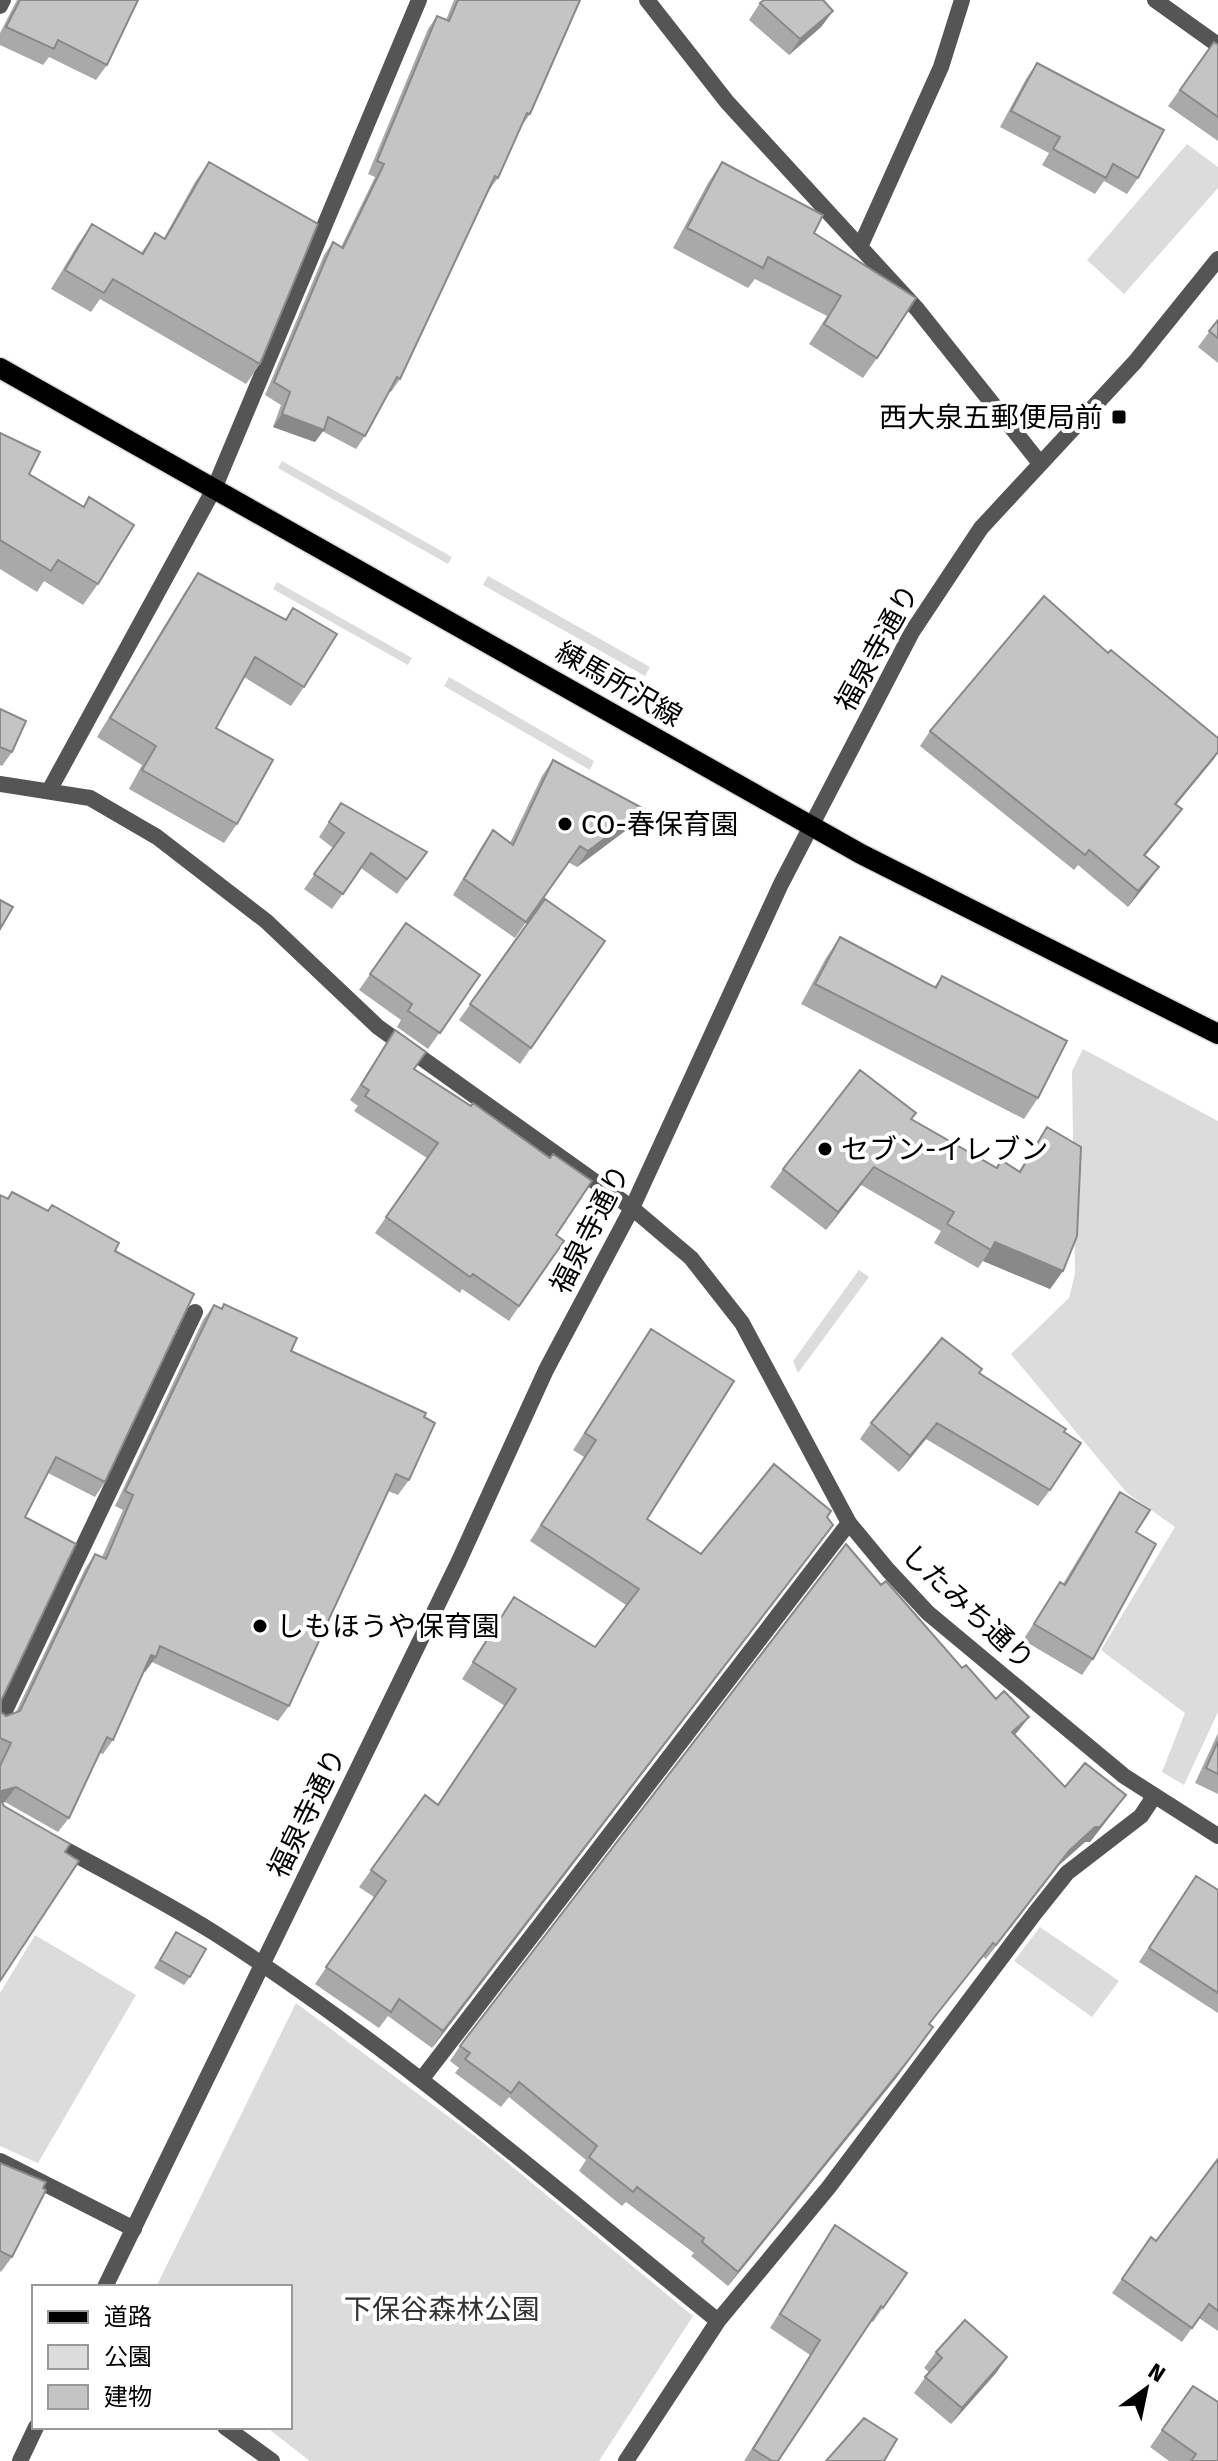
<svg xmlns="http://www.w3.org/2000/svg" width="1218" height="2461" font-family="'Fira Sans','Noto Sans JP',sans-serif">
<rect width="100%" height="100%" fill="#fff"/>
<path fill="#dcdcdc" d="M 1187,144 L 1218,167 L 1218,188 L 1124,294 L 1087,260 Z
M 282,461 L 452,557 L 448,564 L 278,468 Z
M 488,576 L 650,667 L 645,676 L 483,585 Z
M 277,582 L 412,658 L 408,665 L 273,589 Z
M 449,677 L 594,761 L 590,770 L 444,686 Z
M 1083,1049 L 1218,1121 L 1218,1712 L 1184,1785 L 1162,1772 L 1185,1713 L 1101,1650 L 1175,1527 L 1127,1493 L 1011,1354 L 1069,1298 L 1075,1274 L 1072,1071 Z
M 859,1270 L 869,1277 L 798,1373 L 793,1361 Z
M 1040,1927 L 1119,1981 L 1092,2017 L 1014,1961 Z
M 35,1935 L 136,1995 L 38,2163 L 0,2146 L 0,1993 Z
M 296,2003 L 480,2140 L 693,2316 L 599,2461 L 310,2461 L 266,2427 L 290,2427 L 290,2287 L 156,2287 Z"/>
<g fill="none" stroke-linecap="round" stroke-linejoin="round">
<defs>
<path id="primary" d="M 0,368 L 861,854 L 1218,1034"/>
</defs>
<use href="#primary" stroke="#dbdbdb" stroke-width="23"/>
<path stroke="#555" stroke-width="16" d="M 647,0 L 727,102 L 917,309 L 1039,462
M 1155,0 L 1218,45
M 0,6 L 3,0
M 860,247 L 941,67 L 962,0
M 0,784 L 90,798 L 157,837 L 266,921 L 378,1027 L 632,1208
M 50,789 L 214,489 L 419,0
M 0,1721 L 195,1312
M 48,1840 C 103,1870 160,1899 213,1932 C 392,2046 553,2187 718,2321
M 421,2080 L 849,1523
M 0,2161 L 134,2229
M 225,2427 L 272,2461
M 626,2461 L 718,2321 L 829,2187 L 1035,1913 L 1067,1873 L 1141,1816 L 1153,1798"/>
<path stroke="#555" stroke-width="16" d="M 632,1208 L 691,1258 L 742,1323 L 849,1523 L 888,1570 L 928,1613 L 1124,1776 L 1218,1836
M 105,2287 L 458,1563 L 546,1370 L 632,1208 L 781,884 L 912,632 L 981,528 L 1135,362 L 1218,259
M 20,2461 L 36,2427"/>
<use href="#primary" stroke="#000" stroke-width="20"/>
</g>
<path fill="#a9a9a9" d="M 17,0 L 138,0 L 107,65 L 96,80 L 49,57 L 43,65 L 0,45 L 0,33 Z
M 454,0 L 581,0 L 530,114 L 521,127 L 498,178 L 489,190 L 400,379 L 391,392 L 389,391 L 365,436 L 356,449 L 322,431 L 315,442 L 273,427 L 281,405 L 265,395 L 324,255 L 333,242 L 341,247 L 375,177 L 368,174 L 428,29 L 437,16 L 446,20 Z
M 760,3 L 833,11 L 821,27 L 789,55 L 749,20 Z
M 1214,42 L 1218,45 L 1218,141 L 1168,106 Z
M 1037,63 L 1138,178 L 1127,194 L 1104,181 L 1095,194 L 1042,165 L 1049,153 L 1000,127 L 1026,79 Z
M 209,162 L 260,364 L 246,384 L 100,299 L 91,312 L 51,289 L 78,244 L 92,224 L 141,253 L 155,233 L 164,238 L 195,182 Z
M 722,162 L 814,233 L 877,358 L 863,378 L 809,344 L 827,316 L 755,279 L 748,288 L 673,248 L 708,183 Z
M 1218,320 L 1218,363 L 1198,347 Z
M 0,433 L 29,474 L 83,507 L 89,497 L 98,584 L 83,605 L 44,581 L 37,592 L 0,569 Z
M 198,573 L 285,620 L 293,608 L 304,687 L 291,706 L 244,677 L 216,728 L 237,824 L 224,843 L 129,789 L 142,765 L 97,737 L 185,592 Z
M 0,709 L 12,752 L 2,766 L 0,765 Z
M 930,731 L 1218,738 L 1218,753 L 1176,805 L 1171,824 L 1145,856 L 1148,882 L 1128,907 L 1078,865 L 1074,870 L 920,746 Z
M 553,760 L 633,825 L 577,867 L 568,862 L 515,938 L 453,895 L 482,846 L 493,830 L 510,843 L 542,776 Z
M 341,803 L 427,852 L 397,894 L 361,868 L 332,909 L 304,889 L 333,848 L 319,837 Z
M 545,899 L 605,941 L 520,1064 L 459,1020 Z
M 406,923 L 480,975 L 428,1049 L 397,1027 L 401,1020 L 359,990 Z
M 840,937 L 934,987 L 942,976 L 1038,1098 L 1024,1119 L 801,1004 L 826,958 Z
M 395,1030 L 414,1069 L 556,1235 L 564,1241 L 509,1321 L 462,1289 L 460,1293 L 375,1233 L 427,1158 L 354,1111 L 358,1106 L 350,1100 Z
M 911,1120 L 996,1168 L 1001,1160 L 1019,1171 L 1047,1127 L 1063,1271 L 1050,1289 L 983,1261 L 978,1268 L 934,1243 L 941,1231 L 861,1185 L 826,1230 L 770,1187 L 783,1169 Z
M 12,1192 L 48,1211 L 52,1205 L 115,1251 L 105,1482 L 95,1497 L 48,1473 L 25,1517 L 1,1701 L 1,1712 L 6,1716 L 16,1712 L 85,1569 L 95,1554 L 102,1557 L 123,1510 L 115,1506 L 203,1320 L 214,1305 L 221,1309 L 224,1304 L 291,1351 L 424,1417 L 409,1480 L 398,1495 L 388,1491 L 289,1706 L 278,1721 L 152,1662 L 145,1672 L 144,1671 L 113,1740 L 103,1754 L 99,1753 L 69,1818 L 58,1832 L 5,1802 L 3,1803 L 0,1981 L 0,1195 L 7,1198 Z
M 651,1329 L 647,1519 L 701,1554 L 827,1517 L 833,1525 L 432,2048 L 388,2016 L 379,2028 L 315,1984 L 374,1897 L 359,1887 L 425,1795 L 438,1804 L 505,1706 L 462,1679 L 514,1597 L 595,1647 L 626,1605 L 530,1541 L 584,1457 L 573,1450 Z
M 979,1373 L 1064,1432 L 1050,1490 L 1038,1506 L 926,1439 L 899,1472 L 860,1439 L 871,1423 Z
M 1120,1492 L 1093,1659 L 1082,1675 L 1023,1640 L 1060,1582 L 1063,1584 L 1109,1508 Z
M 881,1585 L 962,1668 L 996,1699 L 1029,1717 L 1015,1735 L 1065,1787 L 1116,1809 L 1090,1842 L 1085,1842 L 1058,1866 L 986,1959 L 983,1957 L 929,2024 L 897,2077 L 728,2286 L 691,2256 L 694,2253 L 626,2202 L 622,2206 L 579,2171 L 586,2160 L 509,2097 L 501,2107 L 455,2073 L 459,2068 L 450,2061 L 460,2046 Z
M 1218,1733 L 1218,1794 L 1195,1783 Z
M 1186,1890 L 1218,1890 L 1218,2013 L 1139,1962 Z
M 176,1932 L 190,1977 L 184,1985 L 154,1968 Z
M 1218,2159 L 1218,2331 L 1199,2318 L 1182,2342 L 1112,2293 L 1151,2237 L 1156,2241 Z
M 0,2163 L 12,2257 L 1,2272 L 0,2271 Z
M 835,2225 L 907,2273 L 873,2322 L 871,2321 L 778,2461 L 744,2461 L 810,2355 L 770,2328 Z
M 936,2352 L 1007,2357 L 996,2373 L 951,2424 L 914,2393 L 929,2372 L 924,2368 Z
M 1193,2386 L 1218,2461 L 1169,2461 L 1150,2447 Z"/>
<path fill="#898989" d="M 833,11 L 821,27 L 789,55 L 800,39 Z
M 282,414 L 324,430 L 315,442 L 273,427 Z
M 1218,752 L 1214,759 L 1164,819 L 1175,804 Z
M 644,809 L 633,825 L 577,867 L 588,851 Z
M 1182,809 L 1171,824 L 1133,870 L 1144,855 Z
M 1159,867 L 1148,882 L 1128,907 L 1138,891 Z
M 874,1167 L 861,1185 L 826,1230 L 838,1212 Z
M 995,1242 L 1063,1271 L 1050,1289 L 983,1261 Z
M 937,1423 L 926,1439 L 899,1472 L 910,1456 Z
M 833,1525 L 821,1541 L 432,2048 L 443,2031 Z
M 151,1655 L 156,1657 L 145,1672 L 141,1670 Z
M 1029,1717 L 1018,1731 L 1002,1747 L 1012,1732 Z
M 16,1787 L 5,1802 L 0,1804 L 0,1793 L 1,1791 Z
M 1126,1795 L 1090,1842 L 1085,1842 L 1058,1866 L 986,1959 L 1069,1851 Z
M 993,1943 L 983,1957 L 918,2038 L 929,2024 Z
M 933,2027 L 897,2077 L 728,2286 L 738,2272 Z
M 1007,2357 L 996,2373 L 951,2424 L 962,2408 Z"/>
<path fill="#c4c4c4" stroke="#898989" stroke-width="2" d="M 20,0 L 138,0 L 107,65 L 58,40 L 54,49 L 6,27 Z
M 458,0 L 580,0 L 530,114 L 527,113 L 498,178 L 495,176 L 400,379 L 397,377 L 365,436 L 328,417 L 324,430 L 282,414 L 290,392 L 274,382 L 333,242 L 343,248 L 384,164 L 377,161 L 437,16 L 449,21 Z
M 764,0 L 823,0 L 833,11 L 800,39 L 760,3 Z
M 1214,42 L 1218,45 L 1218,117 L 1180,90 Z
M 1037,63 L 1164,130 L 1138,178 L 1113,164 L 1106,178 L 1053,149 L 1060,137 L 1011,111 Z
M 209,162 L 318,224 L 260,364 L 113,279 L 104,293 L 65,270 L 92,224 L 143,254 L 155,233 L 165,239 Z
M 722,162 L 823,215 L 814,233 L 916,298 L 877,358 L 824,324 L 841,296 L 768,257 L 763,268 L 687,228 Z
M 1218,320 L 1218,338 L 1209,331 Z
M 0,433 L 40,452 L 29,474 L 84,507 L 89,497 L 134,525 L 98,584 L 58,560 L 51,571 L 0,540 Z
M 198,573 L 286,620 L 293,608 L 337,634 L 304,687 L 255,657 L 216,728 L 273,760 L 237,824 L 142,770 L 156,746 L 110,718 Z
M 1044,596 L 1108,653 L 1111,650 L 1218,738 L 1218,752 L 1175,804 L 1182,809 L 1144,855 L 1159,867 L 1138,891 L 1089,850 L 1085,855 L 930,731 Z
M 0,709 L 26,721 L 12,752 L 0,747 Z
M 553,760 L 644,809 L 588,851 L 580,846 L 526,922 L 464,879 L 493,830 L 513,845 Z
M 341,803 L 427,852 L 407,879 L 371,853 L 343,894 L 314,874 L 344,833 L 329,822 Z
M 545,899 L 605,941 L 531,1048 L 470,1004 Z
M 0,900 L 13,907 L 0,929 Z
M 406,923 L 480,975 L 440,1033 L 408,1011 L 412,1004 L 370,974 Z
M 840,937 L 936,988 L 942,976 L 1067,1041 L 1038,1098 L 815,984 Z
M 395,1030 L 426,1052 L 414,1069 L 471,1106 L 473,1103 L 550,1158 L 553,1154 L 592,1181 L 556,1235 L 564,1241 L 519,1306 L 473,1274 L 470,1277 L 386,1217 L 438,1143 L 365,1096 L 369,1090 L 361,1085 Z
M 860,1070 L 916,1113 L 911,1119 L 997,1168 L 1001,1160 L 1020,1172 L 1047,1127 L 1081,1147 L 1077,1236 L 1063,1271 L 995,1242 L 991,1250 L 947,1224 L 954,1212 L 874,1167 L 838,1212 L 783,1169 Z
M 12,1192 L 48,1211 L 52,1205 L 119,1243 L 115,1251 L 194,1294 L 105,1482 L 56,1457 L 25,1517 L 76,1544 L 1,1701 L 1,1712 L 6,1716 L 20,1711 L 95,1554 L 106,1559 L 133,1495 L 125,1491 L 214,1305 L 222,1309 L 224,1304 L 297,1338 L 291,1351 L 426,1413 L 424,1417 L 435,1423 L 409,1480 L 396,1474 L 289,1706 L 160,1646 L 156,1657 L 151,1655 L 113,1740 L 107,1737 L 69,1818 L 16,1787 L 1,1791 L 0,1796 L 0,1766 L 11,1743 L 0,1738 L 0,1195 L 8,1199 Z
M 651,1329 L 734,1381 L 647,1519 L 701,1554 L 774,1464 L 831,1511 L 827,1517 L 833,1525 L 443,2031 L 399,1999 L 391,2012 L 326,1967 L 386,1881 L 371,1870 L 425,1795 L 438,1805 L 516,1689 L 473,1662 L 514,1597 L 595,1647 L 639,1589 L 541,1525 L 596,1440 L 585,1433 Z
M 942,1338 L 982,1369 L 979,1373 L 1066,1429 L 1064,1432 L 1081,1443 L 1050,1490 L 937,1423 L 910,1456 L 871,1423 Z
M 1120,1492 L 1150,1510 L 1136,1532 L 1156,1544 L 1093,1659 L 1034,1624 L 1060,1582 L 1065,1585 Z
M 846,1544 L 881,1585 L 886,1581 L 962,1668 L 966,1665 L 996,1699 L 1004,1691 L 1029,1717 L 1012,1732 L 1065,1787 L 1085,1763 L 1126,1795 L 1100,1827 L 1095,1827 L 1069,1851 L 996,1945 L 993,1943 L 929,2024 L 933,2027 L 907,2062 L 738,2272 L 702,2242 L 704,2238 L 637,2187 L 633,2192 L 589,2157 L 597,2146 L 519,2082 L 511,2093 L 465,2059 L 470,2053 L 460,2046 Z
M 1218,1741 L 1218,1774 L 1206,1768 Z
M 0,1799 L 4,1806 L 70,1844 L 65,1852 L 79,1861 L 0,1981 Z
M 1196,1876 L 1218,1890 L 1218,1993 L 1149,1948 Z
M 176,1932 L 206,1949 L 190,1977 L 160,1960 Z
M 1218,2159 L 1218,2311 L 1209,2304 L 1192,2328 L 1122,2279 L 1151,2237 L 1156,2241 Z
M 0,2163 L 46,2182 L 43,2188 L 46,2190 L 12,2257 L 0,2251 Z
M 835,2225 L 907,2273 L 883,2308 L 881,2306 L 778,2461 L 772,2461 L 753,2449 L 820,2340 L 780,2314 Z
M 965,2320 L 1007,2357 L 962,2408 L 925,2377 L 942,2358 L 936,2352 Z
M 1193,2386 L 1218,2402 L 1218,2461 L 1191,2461 L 1196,2454 L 1162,2430 Z
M 864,2418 L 897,2439 L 884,2461 L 826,2461 Z"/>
<g fill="#000" stroke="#fff" stroke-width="3">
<rect x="1111" y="409" width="16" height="16" rx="4"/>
<circle cx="565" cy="824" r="8"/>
<circle cx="825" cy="1149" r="8"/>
<circle cx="260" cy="1626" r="8"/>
</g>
<g text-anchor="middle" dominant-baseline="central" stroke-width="8" stroke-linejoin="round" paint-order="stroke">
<g font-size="28" fill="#000" stroke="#fff" text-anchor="start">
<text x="1103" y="417" text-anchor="end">西大泉五郵便局前</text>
<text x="581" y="824">CO-春保育園</text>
<text x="841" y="1149">セブン-イレブン</text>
<text x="276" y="1626">しもほうや保育園</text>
</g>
<g font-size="28" fill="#000" stroke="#fff">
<text transform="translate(877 648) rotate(-61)">福泉寺通り</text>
<text transform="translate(619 684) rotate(30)">練馬所沢線</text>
<text transform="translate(590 1229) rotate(-63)">福泉寺通り</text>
<text transform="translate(968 1607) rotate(43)">したみち通り</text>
<text transform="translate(307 1813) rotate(-64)">福泉寺通り</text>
</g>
<g font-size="28" fill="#333" stroke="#fff">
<text x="442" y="2309">下保谷森林公園</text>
</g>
</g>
<rect x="32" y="2285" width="260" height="144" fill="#ffffff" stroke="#999999" stroke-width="2"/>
<rect x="48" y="2311" width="40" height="12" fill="#000000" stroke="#999999" stroke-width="2"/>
<text x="104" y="2325" font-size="24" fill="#000000">道路</text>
<rect x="48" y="2345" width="40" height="24" fill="#dcdcdc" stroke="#999999" stroke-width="2"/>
<text x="104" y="2365" font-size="24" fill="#000000">公園</text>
<rect x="48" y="2385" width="40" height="24" fill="#c4c4c4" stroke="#999999" stroke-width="2"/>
<text x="104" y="2405" font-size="24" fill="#000000">建物</text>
<g transform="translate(1146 2389) rotate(33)" stroke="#ffffff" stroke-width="6" paint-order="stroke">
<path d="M0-6L14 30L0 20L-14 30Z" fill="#000000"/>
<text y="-12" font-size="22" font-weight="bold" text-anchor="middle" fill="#000000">N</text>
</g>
</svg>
